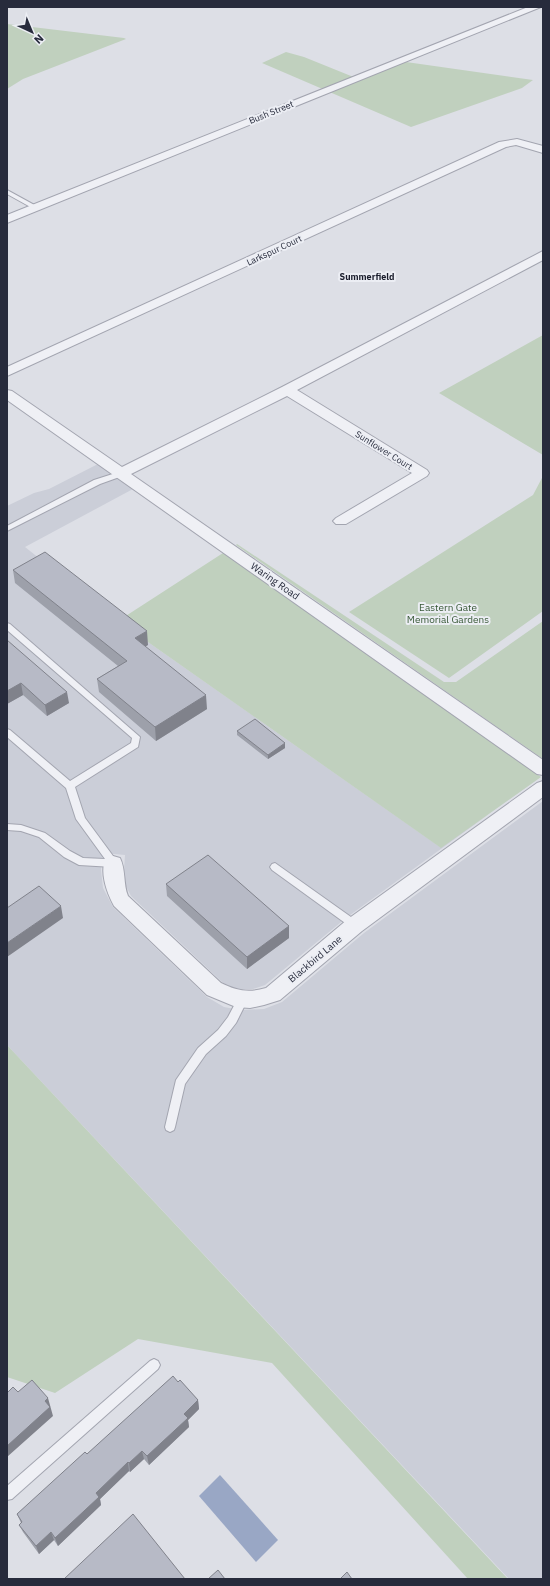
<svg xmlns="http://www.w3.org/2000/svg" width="550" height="1586" font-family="'IBM Plex Sans',sans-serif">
<rect width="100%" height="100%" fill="#dddfe6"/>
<path fill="#cbced8" d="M 98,464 L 133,489 L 25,547 L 118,621 L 440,847 L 489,814 L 346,918 L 265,985 L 253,989 L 242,990 L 231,988 L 222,982 L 131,896 L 126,886 L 124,870 L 125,855 L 103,853 L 101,870 L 103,888 L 113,907 L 207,997 L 224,1007 L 240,1010 L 264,1009 L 282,1002 L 364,933 L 543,801 L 543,1579 L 509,1579 L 7,1045 L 7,506 L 34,493 L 49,489 Z"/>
<path fill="#c0d0be" d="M 7,24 L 124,38 L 126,39 L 23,79 L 7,89 Z
M 286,52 L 304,57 L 356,78 L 399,61 L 533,80 L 522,88 L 411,127 L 262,63 Z
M 543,335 L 543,455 L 439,393 Z
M 543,476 L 543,611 L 449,678 L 349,612 L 533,495 Z
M 237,544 L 444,682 L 456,682 L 543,621 L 543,759 L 236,545 Z
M 223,553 L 541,777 L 441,848 L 118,621 Z
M 7,1045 L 508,1579 L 468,1579 L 272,1363 L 138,1339 L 55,1393 L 7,1377 Z"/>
<path fill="#99a7c5" d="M 220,1475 L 278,1540 L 256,1562 L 199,1496 Z"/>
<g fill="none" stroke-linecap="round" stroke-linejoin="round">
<defs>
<path id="lane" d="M 7,190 L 38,207 L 39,208 L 34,209 L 7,194 Z
M 122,471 L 125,471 L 125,475 L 100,484 L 7,531 L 7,526 L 94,480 Z
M 7,623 L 10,624 L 140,737 L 138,747 L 75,787 L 85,818 L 116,860 L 118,863 L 116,866 L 113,867 L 79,865 L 64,857 L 39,837 L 21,831 L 7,830 L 7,824 L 21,825 L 45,833 L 70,851 L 83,858 L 105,859 L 76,819 L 66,788 L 7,737 L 7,729 L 10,730 L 70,781 L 131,743 L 132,738 L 7,630 Z
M 275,863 L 358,922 L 360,925 L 358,928 L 355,929 L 352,928 L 272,870 L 270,867 L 272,864 Z
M 242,997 L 246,998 L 247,1001 L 236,1023 L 226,1036 L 206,1054 L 185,1084 L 175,1127 L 174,1130 L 170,1132 L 166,1130 L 165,1127 L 176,1080 L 198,1048 L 218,1030 L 228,1017 L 238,998 Z
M 154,1359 L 158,1361 L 160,1365 L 158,1369 L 12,1499 L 7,1500 L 7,1486 L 150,1361 Z"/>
<path id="street" d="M 528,7 L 541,7 L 7,223 L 7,215 Z
M 517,139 L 543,146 L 543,153 L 516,145 L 506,147 L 7,376 L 7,367 L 499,142 Z
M 543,251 L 543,260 L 297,390 L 427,470 L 429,473 L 427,476 L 346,524 L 336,524 L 333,521 L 336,518 L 412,473 L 287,396 L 131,474 L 543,760 L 543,775 L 537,774 L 7,400 L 7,390 L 12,391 L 122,467 L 282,387 Z
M 543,781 L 543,797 L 362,931 L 280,1000 L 264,1005 L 250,1008 L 236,1007 L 207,995 L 114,906 C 107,893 99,872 106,858 L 113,856 L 120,858 C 126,870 123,884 128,896 L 221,983 C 237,991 249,993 266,988 L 348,919 L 537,783 Z"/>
</defs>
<use href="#lane" stroke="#a3a5b0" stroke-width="2"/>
<use href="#street" stroke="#a3a5b0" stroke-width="2"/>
<use href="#lane" fill="#eff0f5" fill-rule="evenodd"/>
<use href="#street" fill="#eff0f5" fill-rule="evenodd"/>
</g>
<path fill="#9da0aa" d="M 13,570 L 148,645 L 145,646 L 207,709 L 156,741 L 99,692 L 97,679 L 118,666 L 15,583 Z
M 7,640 L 69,703 L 47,716 L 23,695 L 7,704 Z
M 237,731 L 285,748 L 268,759 L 237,735 Z
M 166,884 L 289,926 L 289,938 L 247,969 L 167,896 Z
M 178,1382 L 198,1400 L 199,1409 L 188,1420 L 189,1427 L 149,1465 L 144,1459 L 130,1472 L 129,1471 L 100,1499 L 101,1505 L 58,1546 L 54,1540 L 39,1554 L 23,1532 L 19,1525 L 21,1523 L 17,1514 L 87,1454 Z"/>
<path fill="#80828b" d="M 147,631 L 148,645 L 136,652 L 135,638 Z
M 21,683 L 23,695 L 7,704 L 7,691 Z
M 67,692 L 69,703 L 47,716 L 45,705 Z
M 206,695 L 207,709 L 156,741 L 155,727 Z
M 285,743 L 285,748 L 268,759 L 268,755 Z
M 61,906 L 63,918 L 7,957 L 7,943 Z
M 289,926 L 289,938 L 247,969 L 247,957 Z
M 48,1398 L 53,1416 L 7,1457 L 7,1446 L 45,1401 Z
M 198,1400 L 199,1409 L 188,1420 L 189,1427 L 149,1465 L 147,1456 L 184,1414 Z
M 142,1451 L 144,1459 L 130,1472 L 129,1463 Z
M 128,1462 L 129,1471 L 100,1499 L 101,1505 L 58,1546 L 55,1538 L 96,1493 Z
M 51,1532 L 54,1540 L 39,1554 L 36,1546 Z"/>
<path fill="#b7bac6" stroke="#80828b" d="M 45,552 L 147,631 L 135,638 L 206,695 L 155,727 L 97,679 L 127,661 L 13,570 Z
M 7,640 L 67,692 L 45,705 L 21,683 L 7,691 Z
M 255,719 L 285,743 L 268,755 L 237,731 Z
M 208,855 L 289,926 L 247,957 L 166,884 Z
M 39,886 L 61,906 L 7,943 L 7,908 Z
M 173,1376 L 178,1382 L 180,1380 L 198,1400 L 184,1414 L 188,1418 L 147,1456 L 142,1451 L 129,1463 L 128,1462 L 96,1493 L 99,1497 L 55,1538 L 51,1532 L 36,1546 L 19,1525 L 22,1522 L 17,1514 L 85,1452 L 87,1454 Z
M 32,1380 L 48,1398 L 45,1401 L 50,1407 L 7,1446 L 7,1393 L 13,1387 L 18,1392 Z
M 133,1514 L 185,1579 L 64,1579 Z
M 218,1570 L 225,1579 L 208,1579 Z
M 347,1572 L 352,1579 L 340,1579 Z"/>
<g text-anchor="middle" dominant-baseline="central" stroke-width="4" stroke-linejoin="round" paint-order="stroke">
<g font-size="9" fill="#272b3c" stroke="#eceef4">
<text transform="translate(271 112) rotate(-22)">Bush Street</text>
<text transform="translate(274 250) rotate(-25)">Larkspur Court</text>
<text transform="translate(384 450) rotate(32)">Sunflower Court</text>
</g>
<g font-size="9" font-weight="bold" fill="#1a1d2c" stroke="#eceef4">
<text x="367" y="276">Summerfield</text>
</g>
<g font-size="10" fill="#272b3c" stroke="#eceef4">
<text transform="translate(275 581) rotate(35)">Waring Road</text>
<text transform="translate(315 959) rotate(-40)">Blackbird Lane</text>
</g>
<g font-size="10" fill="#365735" stroke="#eceef4">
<text x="448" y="607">Eastern Gate<tspan x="448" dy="12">Memorial Gardens</tspan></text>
</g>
</g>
<rect width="550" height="1586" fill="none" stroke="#272b3c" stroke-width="16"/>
<g transform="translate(32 32) rotate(136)" stroke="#eceef4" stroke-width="3" paint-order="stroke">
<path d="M0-3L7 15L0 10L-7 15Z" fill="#272b3c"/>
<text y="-6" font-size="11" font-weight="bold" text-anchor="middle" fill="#272b3c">N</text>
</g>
</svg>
